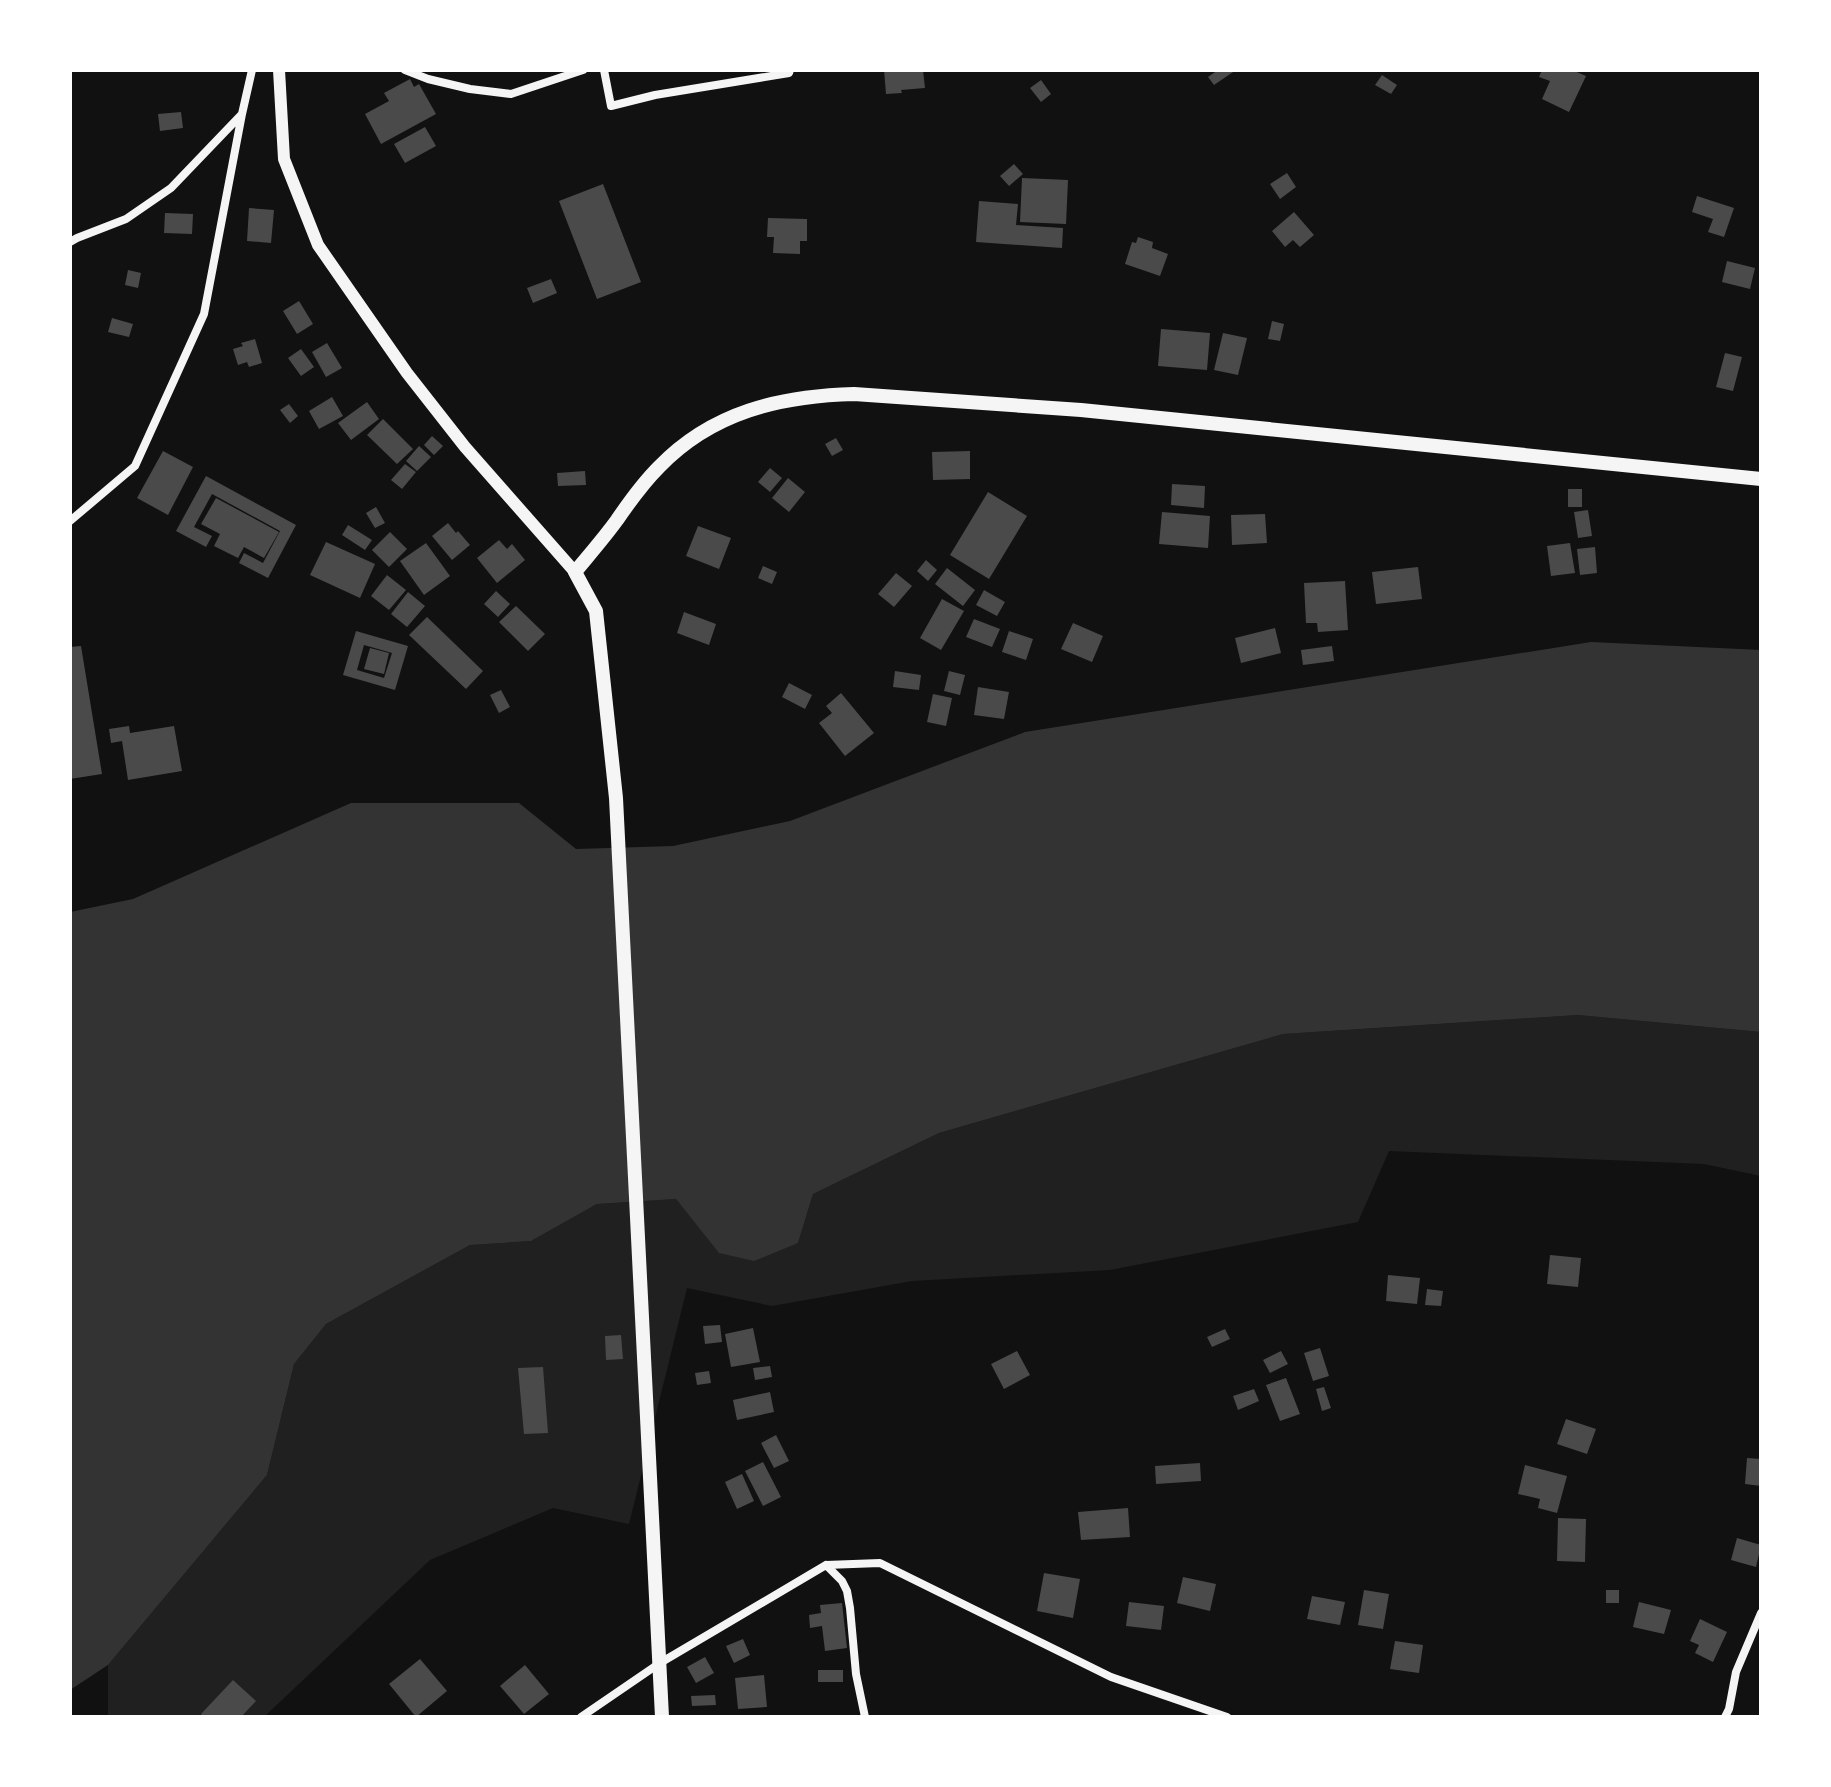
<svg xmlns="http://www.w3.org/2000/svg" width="1831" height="1787" font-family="Poppins,sans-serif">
<rect width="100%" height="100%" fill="#111"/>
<path fill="#202020" d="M 1578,1015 L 1761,1032 L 1761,1176 L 1704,1164 L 1389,1151 L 1358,1222 L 1110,1270 L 912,1281 L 772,1306 L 687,1288 L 629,1524 L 553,1508 L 430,1560 L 264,1717 L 108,1717 L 108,1665 L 267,1475 L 294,1364 L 326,1324 L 470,1245 L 531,1241 L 597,1204 L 676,1199 L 719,1252 L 798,1243 L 813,1194 L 939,1133 L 1283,1034 Z"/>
<path fill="#333" d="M 1591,642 L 1761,650 L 1761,1032 L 1578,1015 L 1283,1034 L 939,1133 L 813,1194 L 798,1243 L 754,1261 L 719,1253 L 676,1199 L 597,1204 L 531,1241 L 470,1245 L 326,1324 L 294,1364 L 267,1475 L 108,1665 L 70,1690 L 70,912 L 133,899 L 351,803 L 519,803 L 576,849 L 673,846 L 790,821 L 1025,732 Z"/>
<path fill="#4a4a4a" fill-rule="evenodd" d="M 884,70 L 923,70 L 925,88 L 901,90 L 902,93 L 886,94 Z
M 1218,70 L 1236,70 L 1214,85 L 1208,77 Z
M 1542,70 L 1572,70 L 1586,76 L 1569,112 L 1542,99 L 1550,81 L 1539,77 Z
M 1382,75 L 1397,85 L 1391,94 L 1375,85 Z
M 410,79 L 414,87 L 419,84 L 436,114 L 381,144 L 365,114 L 389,101 L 384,93 Z
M 1041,80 L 1051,94 L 1041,102 L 1030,88 Z
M 181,112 L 183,128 L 160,131 L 158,114 Z
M 425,127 L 436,146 L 405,163 L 394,144 Z
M 1014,164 L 1023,174 L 1009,186 L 1000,176 Z
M 1287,173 L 1296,187 L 1280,199 L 1270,184 Z
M 1022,178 L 1068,180 L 1066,224 L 1020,222 Z
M 603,184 L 641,282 L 597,299 L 559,201 Z
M 1697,196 L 1734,208 L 1724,237 L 1708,232 L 1713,219 L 1692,212 Z
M 979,201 L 1018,204 L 1016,225 L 1063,228 L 1062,248 L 976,242 Z
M 249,208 L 274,210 L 271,243 L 247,241 Z
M 1294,212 L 1314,235 L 1300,247 L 1293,240 L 1285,247 L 1272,231 Z
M 165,213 L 193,214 L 192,234 L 164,233 Z
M 768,218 L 807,219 L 807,241 L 800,241 L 800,254 L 773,253 L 774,237 L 767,237 Z
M 1138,237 L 1153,242 L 1152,248 L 1168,254 L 1160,276 L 1125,264 L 1132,242 L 1136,243 Z
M 1727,261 L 1755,268 L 1750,289 L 1722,282 Z
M 128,270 L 141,273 L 138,288 L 125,285 Z
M 551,279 L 557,293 L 533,303 L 527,288 Z
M 299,301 L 313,324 L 297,334 L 283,311 Z
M 112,318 L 133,324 L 129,337 L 108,332 Z
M 1272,321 L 1284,324 L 1280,341 L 1268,339 Z
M 1161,329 L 1210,333 L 1207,370 L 1158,366 Z
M 1223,333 L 1247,338 L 1238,375 L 1214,370 Z
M 255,339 L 262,363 L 249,367 L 247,362 L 238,365 L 233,349 L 243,346 L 241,343 Z
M 327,343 L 342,368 L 326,377 L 312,352 Z
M 301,349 L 314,367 L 301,376 L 288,358 Z
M 1725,353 L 1742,357 L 1733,391 L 1716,387 Z
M 332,397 L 343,416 L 319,429 L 309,411 Z
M 367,402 L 379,419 L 351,440 L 338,423 Z
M 289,404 L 298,416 L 290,423 L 280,410 Z
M 383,419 L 413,449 L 397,464 L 367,435 Z
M 432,436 L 443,446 L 434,455 L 424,445 Z
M 836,438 L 843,450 L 832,456 L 825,444 Z
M 419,446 L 431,457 L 417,471 L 406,461 Z
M 163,451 L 193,467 L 168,515 L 137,498 Z
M 970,451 L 970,479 L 933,480 L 932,452 Z
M 405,464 L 416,472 L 402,489 L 391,480 Z
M 770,468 L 782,478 L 770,492 L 758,482 Z
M 585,471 L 586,485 L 558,486 L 557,473 Z
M 206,476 L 296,525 L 268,578 L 239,563 L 244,553 L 263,563 L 280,531 L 212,494 L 194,527 L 212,536 L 206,547 L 176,531 Z
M 788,478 L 805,492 L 789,512 L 772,498 Z
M 1172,484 L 1205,486 L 1204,508 L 1171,505 Z
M 1568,489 L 1582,489 L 1582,507 L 1568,507 Z
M 988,492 L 1027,516 L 989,579 L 950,555 Z
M 216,498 L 279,532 L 264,558 L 244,547 L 238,558 L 214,546 L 220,534 L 201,524 Z
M 376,507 L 385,523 L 375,528 L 366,513 Z
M 1588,510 L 1592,536 L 1578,538 L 1574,512 Z
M 1162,512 L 1210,516 L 1208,548 L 1159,544 Z
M 1265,514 L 1267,543 L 1232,545 L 1231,515 Z
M 448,523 L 456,533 L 458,531 L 470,545 L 452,560 L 432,536 Z
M 348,525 L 372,540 L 365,550 L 342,535 Z
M 698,526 L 731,538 L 719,569 L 686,556 Z
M 390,532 L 407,549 L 389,567 L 372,550 Z
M 499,540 L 507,549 L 512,544 L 525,560 L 497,583 L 477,558 Z
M 326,542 L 375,564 L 360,598 L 310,575 Z
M 426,543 L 450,576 L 424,595 L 400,561 Z
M 1570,543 L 1575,573 L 1551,576 L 1547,546 Z
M 1595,547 L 1597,573 L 1580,575 L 1577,549 Z
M 926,560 L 937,570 L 928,581 L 917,571 Z
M 763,566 L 777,572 L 772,584 L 758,578 Z
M 1418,567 L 1422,599 L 1376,604 L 1372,572 Z
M 947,568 L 975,590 L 963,606 L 935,584 Z
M 896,573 L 912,586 L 894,607 L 878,594 Z
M 387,575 L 406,590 L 389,610 L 371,596 Z
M 1345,581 L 1348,630 L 1318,632 L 1317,623 L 1306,623 L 1304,583 Z
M 984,590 L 1005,602 L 997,616 L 976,605 Z
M 496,591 L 510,604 L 498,617 L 484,604 Z
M 408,592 L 425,606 L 407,627 L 391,614 Z
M 942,599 L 964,611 L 941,650 L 920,638 Z
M 516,606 L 545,634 L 528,651 L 499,622 Z
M 684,612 L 716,624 L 709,645 L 677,633 Z
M 427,617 L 483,671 L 466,689 L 409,635 Z
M 974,619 L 1000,629 L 992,647 L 966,637 Z
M 1073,623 L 1103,636 L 1092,662 L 1061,649 Z
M 1275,628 L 1281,653 L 1241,663 L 1235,638 Z
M 356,631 L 408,646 L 395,690 L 343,675 ZM 364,645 L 392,653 L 384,678 L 357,670 Z
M 1009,631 L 1033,639 L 1026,660 L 1002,652 Z
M 81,646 L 102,774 L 70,779 L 70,647 Z
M 1332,646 L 1334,661 L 1303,665 L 1301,650 Z
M 370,648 L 389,653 L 384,674 L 364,669 Z
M 895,671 L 921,675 L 919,690 L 893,687 Z
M 949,671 L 965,675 L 960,695 L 944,691 Z
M 789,683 L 812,695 L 805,709 L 782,697 Z
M 978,687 L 1009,692 L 1004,719 L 974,715 Z
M 501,690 L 510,707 L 499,713 L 490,695 Z
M 841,693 L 874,733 L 845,756 L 819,723 L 832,713 L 826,706 Z
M 933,694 L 952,698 L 946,726 L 927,722 Z
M 129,726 L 130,733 L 174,726 L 182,771 L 128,780 L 122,741 L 111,743 L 109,729 Z
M 1550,1255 L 1581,1258 L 1578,1287 L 1547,1284 Z
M 1388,1275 L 1420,1278 L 1417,1304 L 1386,1301 Z
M 1427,1289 L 1443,1291 L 1441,1306 L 1425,1305 Z
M 720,1325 L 722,1342 L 705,1344 L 703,1326 Z
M 753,1328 L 760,1362 L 731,1367 L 725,1334 Z
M 1225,1329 L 1230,1339 L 1212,1347 L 1207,1337 Z
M 621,1335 L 623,1359 L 606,1360 L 605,1336 Z
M 1320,1348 L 1329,1376 L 1313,1381 L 1304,1353 Z
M 1017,1351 L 1030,1375 L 1004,1389 L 991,1364 Z
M 1281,1351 L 1288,1364 L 1270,1373 L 1263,1360 Z
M 770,1366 L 772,1377 L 755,1380 L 753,1368 Z
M 543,1367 L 548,1433 L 524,1434 L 518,1368 Z
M 709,1371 L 711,1383 L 697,1385 L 695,1373 Z
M 1286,1378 L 1300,1414 L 1280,1421 L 1266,1385 Z
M 1324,1387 L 1331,1408 L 1322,1411 L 1316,1389 Z
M 1254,1389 L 1259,1401 L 1238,1410 L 1233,1396 Z
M 770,1392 L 774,1412 L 737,1420 L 733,1400 Z
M 1566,1419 L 1596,1429 L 1587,1454 L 1557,1444 Z
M 776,1435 L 789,1461 L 774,1468 L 761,1443 Z
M 1747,1458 L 1761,1459 L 1761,1486 L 1745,1484 Z
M 763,1462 L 781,1497 L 763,1506 L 745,1471 Z
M 1200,1463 L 1201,1481 L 1156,1484 L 1155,1466 Z
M 1525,1465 L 1567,1476 L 1557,1513 L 1538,1508 L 1540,1499 L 1518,1494 Z
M 742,1474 L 754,1501 L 737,1509 L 725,1482 Z
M 1128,1508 L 1130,1537 L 1081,1540 L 1078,1512 Z
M 1558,1518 L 1586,1519 L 1585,1562 L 1557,1561 Z
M 1737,1538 L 1761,1545 L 1756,1567 L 1731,1560 Z
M 1044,1573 L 1080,1579 L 1073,1618 L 1037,1611 Z
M 1183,1577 L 1216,1584 L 1210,1611 L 1177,1603 Z
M 1364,1590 L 1389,1594 L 1383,1629 L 1358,1625 Z
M 1606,1590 L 1619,1590 L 1619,1603 L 1606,1603 Z
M 1312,1596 L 1345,1602 L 1340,1625 L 1307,1619 Z
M 1129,1602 L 1164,1606 L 1161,1630 L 1126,1626 Z
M 1639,1602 L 1671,1610 L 1664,1634 L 1633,1627 Z
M 842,1603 L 847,1648 L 825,1651 L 822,1626 L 810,1628 L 809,1615 L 821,1613 L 820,1605 Z
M 1700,1619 L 1727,1632 L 1713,1662 L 1695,1653 L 1699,1645 L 1690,1641 Z
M 743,1639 L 750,1655 L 734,1663 L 726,1646 Z
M 1395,1641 L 1423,1645 L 1419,1673 L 1390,1669 Z
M 705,1657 L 714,1673 L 696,1683 L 687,1667 Z
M 420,1659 L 447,1691 L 416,1717 L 389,1684 Z
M 525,1665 L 549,1694 L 524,1714 L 500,1686 Z
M 818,1670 L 843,1670 L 843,1682 L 818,1682 Z
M 764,1675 L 767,1707 L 738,1709 L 735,1678 Z
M 233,1680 L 256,1701 L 241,1717 L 203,1717 L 201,1714 Z
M 715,1695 L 716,1705 L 692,1706 L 691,1696 Z"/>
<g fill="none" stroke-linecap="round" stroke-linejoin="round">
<path stroke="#f5f5f5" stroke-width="8" d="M 405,70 L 428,79 L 470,89 L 511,94 L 583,70
M 604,70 L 611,106 L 655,95 L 789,73 L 790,70
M 70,242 L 77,238 L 126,219 L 171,188 L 242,114 L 252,70
M 70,521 L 135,466 L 204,314 L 242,114
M 826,1565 L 842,1581 L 847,1591 L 850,1608 L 856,1674 L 865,1717
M 581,1717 L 660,1663 L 826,1565 L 880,1563 L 1111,1677 L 1227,1717
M 1725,1717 L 1729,1709 L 1736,1672 L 1761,1613"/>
<path stroke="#f5f5f5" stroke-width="12" d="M 279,70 L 284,159 L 318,245 L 407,373 L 465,447 L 575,572"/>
<path stroke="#f5f5f5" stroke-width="14" d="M 662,1717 L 616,798 L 596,611 L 575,572 C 589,555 604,538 617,520 C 630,501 643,483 659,467 C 712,412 780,396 854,394 L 1081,410 L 1761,479"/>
</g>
<rect width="1831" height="1787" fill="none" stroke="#ffffff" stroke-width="144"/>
</svg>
